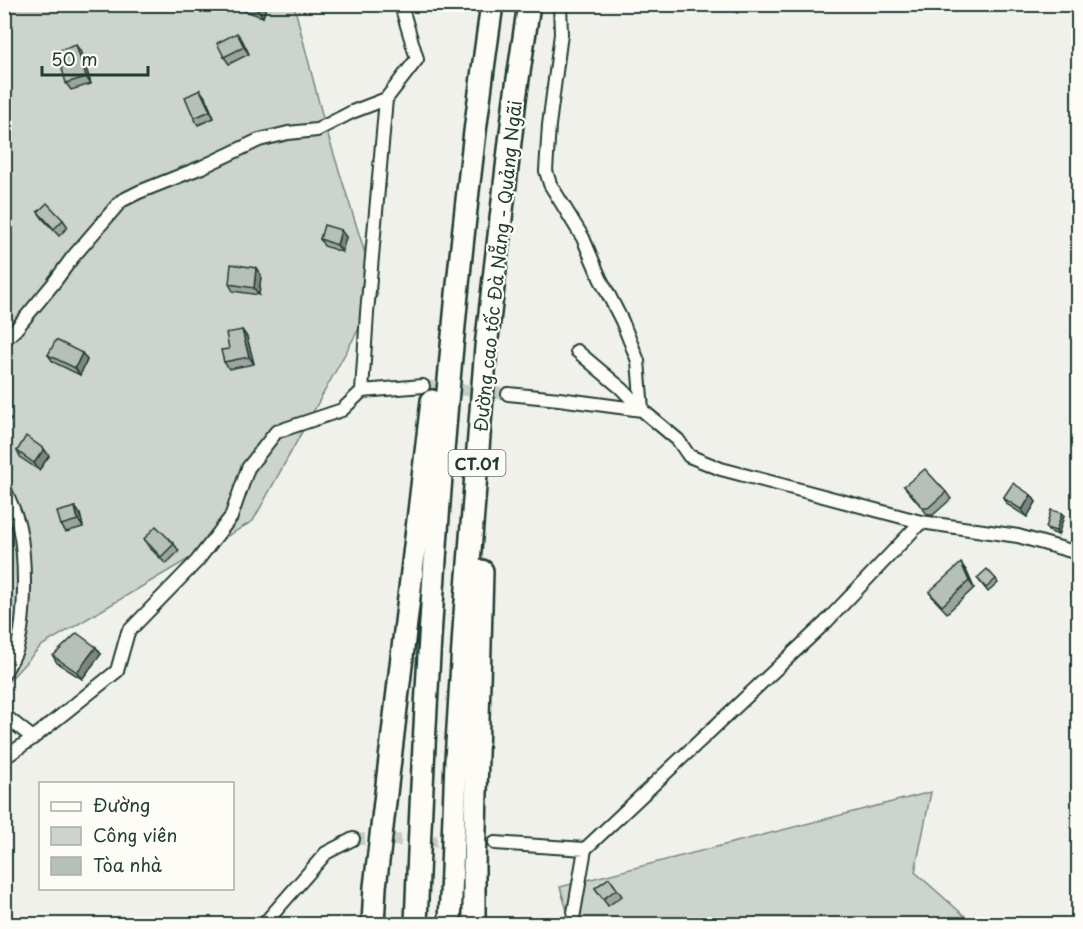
<svg xmlns="http://www.w3.org/2000/svg" width="1083" height="929" font-family="'Playpen Sans',sans-serif">
<rect width="100%" height="100%" fill="#f0f1eb"/>
<filter id="ink" filterUnits="userSpaceOnUse"><feTurbulence type="fractalNoise" baseFrequency=".0167" numOctaves="2"/><feDisplacementMap in="SourceGraphic" scale="12" xChannelSelector="R" yChannelSelector="G"/><feConvolveMatrix kernelMatrix="1 2 1 2 8 2 1 2 1" color-interpolation-filters="sRGB"/></filter>
<g filter="url(#ink)">
<path fill="#cdd3cd" stroke="#768880" stroke-width="1.5" d="M 5,5 L 294,5 L 325,126 L 378,294 L 253,521 L 41,646 L 5,685 Z
M 931,792 L 915,872 L 968,919 L 963,924 L 571,924 L 560,887 Z"/>
<g fill="none" stroke-linecap="round" stroke-linejoin="round">
<path stroke="#c6cdc6" stroke-width="12" stroke-dasharray="12 6" stroke-linecap="butt" d="M 423,386 L 508,394
M 353,839 L 495,843"/>
<defs>
<path id="street" d="M 4,340 L 16,329 L 53,284 L 72,258 L 121,201 L 139,192 L 202,167 L 259,140 L 288,133 L 317,130 L 352,112 L 386,99 L 417,59 L 403,12 L 403,4
M 577,351 L 622,389 L 642,410 L 678,440 L 689,456 L 721,469 L 921,522 L 1018,536 L 1078,553
M 362,391 L 367,313 L 386,99
M 508,394 L 559,399 L 642,410 L 638,361 L 622,321 L 600,278 L 583,238 L 550,184 L 546,171 L 549,125 L 561,34 L 560,4
M 4,488 C 10,501 16,514 19,527 C 26,558 26,619 17,648 C 14,657 9,665 4,673
M 4,715 L 33,738
M 4,758 L 33,738 L 117,671 L 128,632 L 197,561 L 231,517 L 248,468 L 276,432 L 342,410 L 362,391 L 423,386
M 495,843 L 585,849 L 826,622 L 921,522
M 264,924 L 326,853 L 353,839
M 572,924 L 585,849"/>
<path id="highway" d="M 373,924 L 375,887 L 432,401
M 416,924 C 428,617 448,310 492,4
M 450,924 L 456,760 L 465,614 L 486,347 L 515,99 L 529,4
M 474,924 L 474,866 L 482,571"/>
</defs>
<use href="#street" stroke="#1f3d34" stroke-width="16"/>
<use href="#highway" stroke="#1f3d34" stroke-width="26"/>
<use href="#street" stroke="#fdfcf7" stroke-width="12"/>
<use href="#highway" stroke="#fdfcf7" stroke-width="21"/>
</g>
<path fill="#9da49e" stroke="#1f3d34" stroke-width="1.5" d="M 194,4 L 210,4 L 207,11 Z
M 240,4 L 267,4 L 263,17 L 245,11 Z
M 728,4 L 745,4 L 737,13 Z
M 242,40 L 249,54 L 229,64 L 224,57 Z
M 81,52 L 91,84 L 71,90 L 66,83 Z
M 200,90 L 205,97 L 214,118 L 198,125 L 194,118 Z
M 38,212 L 63,220 L 68,227 L 59,236 L 43,219 Z
M 346,237 L 342,252 L 324,246 L 320,239 Z
M 256,268 L 261,275 L 259,295 L 233,291 L 229,284 Z
M 242,330 L 247,337 L 254,364 L 229,369 L 224,362 L 229,349 Z
M 82,353 L 87,360 L 80,375 L 53,362 L 48,355 Z
M 4,411 L 11,420 L 4,427 Z
M 44,449 L 49,456 L 39,470 L 21,458 L 17,451 Z
M 904,486 L 946,492 L 951,499 L 933,515 L 928,515 Z
M 1031,495 L 1036,502 L 1027,517 L 1008,505 L 1003,498 Z
M 75,507 L 80,514 L 83,527 L 66,532 L 61,525 Z
M 1064,516 L 1058,535 L 1048,531 L 1046,528 Z
M 144,539 L 174,544 L 179,551 L 166,564 L 148,546 Z
M 966,570 L 974,588 L 947,613 L 934,599 L 929,592 Z
M 977,578 L 996,579 L 998,583 L 988,592 Z
M 1078,588 L 1078,603 L 1074,604 L 1072,600 Z
M 101,654 L 82,679 L 57,663 L 53,656 Z
M 609,878 L 622,896 L 608,906 L 595,888 Z"/>
<path fill="#7f8681" stroke="#1f3d34" stroke-width="1.5" d="M 206,4 L 210,4 L 207,11 L 204,8 Z
M 260,4 L 267,4 L 263,17 L 258,10 Z
M 237,33 L 242,40 L 249,54 L 244,47 Z
M 76,45 L 81,52 L 91,84 L 86,77 Z
M 200,90 L 205,97 L 214,118 L 210,111 Z
M 9,161 L 11,165 L 6,178 L 4,175 L 4,172 Z
M 341,230 L 346,237 L 342,252 L 337,245 Z
M 256,268 L 261,275 L 259,295 L 254,288 Z
M 242,330 L 247,337 L 254,364 L 249,357 Z
M 82,353 L 87,360 L 80,375 L 75,368 Z
M 44,449 L 49,456 L 39,470 L 34,463 Z
M 1031,495 L 1036,502 L 1027,517 L 1022,510 Z
M 75,507 L 80,514 L 83,527 L 78,520 Z
M 1062,513 L 1064,516 L 1058,535 L 1056,531 Z
M 961,563 L 966,570 L 974,588 L 969,581 Z
M 96,647 L 101,654 L 82,679 L 77,672 Z"/>
<path fill="#b6bfb8" stroke="#1f3d34" stroke-width="1.5" d="M 198,4 L 206,4 L 204,8 Z
M 241,4 L 260,4 L 258,10 Z
M 237,33 L 244,47 L 224,57 L 217,43 Z
M 76,45 L 86,77 L 66,83 L 57,51 Z
M 200,90 L 210,111 L 194,118 L 185,97 Z
M 4,159 L 9,161 L 4,172 Z
M 47,203 L 63,220 L 54,229 L 38,212 Z
M 324,225 L 341,230 L 337,245 L 320,239 Z
M 231,264 L 256,268 L 254,288 L 229,284 Z
M 242,330 L 249,357 L 224,362 L 221,350 L 229,349 L 226,333 Z
M 56,340 L 82,353 L 75,368 L 48,355 Z
M 26,436 L 44,449 L 34,463 L 17,451 Z
M 925,469 L 946,492 L 928,508 L 923,508 L 904,486 Z
M 1078,469 L 1078,483 L 1074,470 Z
M 1013,483 L 1031,495 L 1022,510 L 1003,498 Z
M 75,507 L 78,520 L 61,525 L 57,512 Z
M 1051,510 L 1062,513 L 1056,531 L 1046,528 Z
M 156,526 L 174,544 L 161,557 L 144,539 Z
M 961,563 L 969,581 L 942,606 L 929,592 Z
M 987,569 L 996,579 L 986,588 L 977,578 Z
M 1071,588 L 1078,588 L 1078,600 L 1072,600 Z
M 77,633 L 96,647 L 77,672 L 53,656 Z
M 609,878 L 617,889 L 603,899 L 595,888 Z"/>
</g>
<g text-anchor="middle" dominant-baseline="central" stroke-width="4.5" stroke-linejoin="round" paint-order="stroke">
<rect fill="#fdfcf7" stroke="#62766e" stroke-width="1.5" x="448.5" y="450" width="57" height="26" rx="4.5"/>
<g font-size="16" font-weight="bold" fill="#1f3d34">
<text x="477" y="463">CT.01</text>
</g>
<g font-size="18" fill="#1f3d34" stroke="#fdfcf7">
<text transform="translate(497 266) rotate(-84)">Đường cao tốc Đà Nẵng - Quảng Ngãi</text>
</g>
</g>
<rect width="1083" height="929" fill="none" stroke="#fdfcf7" stroke-width="24"/>
<rect x="12" y="12" width="1059" height="905" fill="none" stroke="#1f3d34" stroke-width="2" filter="url(#ink)"/>
<rect x="39" y="782" width="195" height="108" fill="#fdfcf7" stroke="#a4b0a9" stroke-width="1.5"/>
<rect x="51" y="802" width="30" height="9" fill="#fdfcf7" stroke="#a4b0a9" stroke-width="1.5"/>
<text x="93" y="812" font-size="18" fill="#1f3d34">Đường</text>
<rect x="51" y="827" width="30" height="18" fill="#cdd3cd" stroke="#a4b0a9" stroke-width="1.5"/>
<text x="93" y="842" font-size="18" fill="#1f3d34">Công viên</text>
<rect x="51" y="857" width="30" height="18" fill="#b6bfb8" stroke="#a4b0a9" stroke-width="1.5"/>
<text x="93" y="872" font-size="18" fill="#1f3d34">Tòa nhà</text>
<path d="M42 66v9h106v-9" fill="none" stroke="#1f3d34" stroke-width="3"/>
<text x="51" y="66" font-size="18" fill="#1f3d34" stroke="#fdfcf7" stroke-width="4.5" paint-order="stroke">50 m</text>
</svg>
